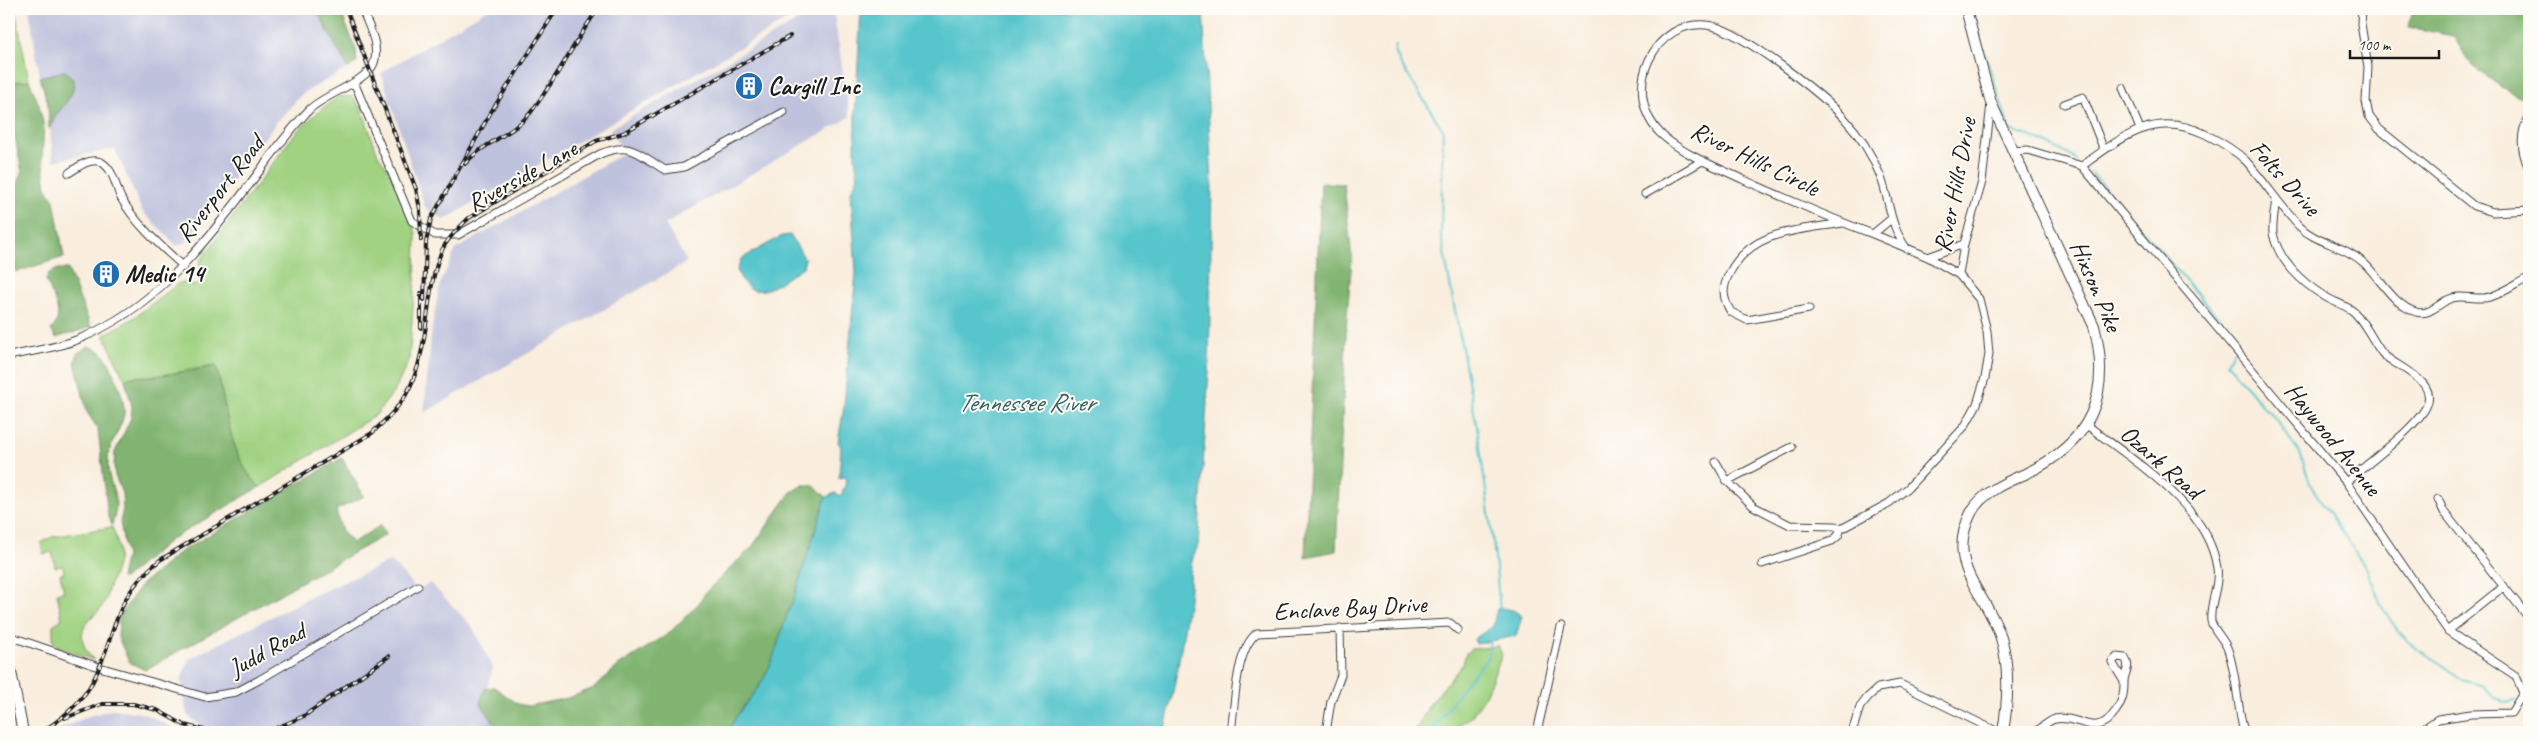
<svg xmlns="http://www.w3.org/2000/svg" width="2538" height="741" font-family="Caveat,sans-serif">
<rect width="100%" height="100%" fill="#fdfcf7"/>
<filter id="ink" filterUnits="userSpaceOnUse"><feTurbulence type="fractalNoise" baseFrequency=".02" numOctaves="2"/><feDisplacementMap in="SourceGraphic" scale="10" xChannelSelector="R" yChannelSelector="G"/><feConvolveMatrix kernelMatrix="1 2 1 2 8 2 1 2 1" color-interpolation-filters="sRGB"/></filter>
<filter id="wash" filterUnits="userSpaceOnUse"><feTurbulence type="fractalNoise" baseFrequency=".0096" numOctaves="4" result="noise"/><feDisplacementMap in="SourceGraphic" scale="20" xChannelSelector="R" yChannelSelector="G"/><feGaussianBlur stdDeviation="1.12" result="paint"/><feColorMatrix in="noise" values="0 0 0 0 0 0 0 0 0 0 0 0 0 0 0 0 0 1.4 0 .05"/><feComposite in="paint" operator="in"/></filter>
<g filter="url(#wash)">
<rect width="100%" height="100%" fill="#f9eddd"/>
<path fill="#bfc2dd" d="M 29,9 L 316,9 L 348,68 L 302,94 L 274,125 L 185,243 L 177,246 L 142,211 L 115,149 L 53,161 L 48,104 L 40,77 Z
M 488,9 L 806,9 L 444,220 L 425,207 L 381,73 Z
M 818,9 L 833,9 L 850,117 L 665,224 L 687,262 L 424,413 L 432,327 L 440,284 L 456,249 L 624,153 L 610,129 Z
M 391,561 L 417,590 L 430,583 L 472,626 L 493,668 L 482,704 L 501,732 L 207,732 L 187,715 L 181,680 L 189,659 L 310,597 Z
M 114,709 L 145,714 L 176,729 L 178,732 L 54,732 L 89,716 Z"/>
<path fill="#a0d282" stroke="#5e774f" d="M 9,9 L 15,9 L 29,80 L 9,83 Z
M 340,96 L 353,97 L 362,110 L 378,155 L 388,169 L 416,233 L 415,281 L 409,360 L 395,390 L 376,415 L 260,487 C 227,457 227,406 216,366 L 157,376 L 132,377 L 125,380 L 104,335 L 132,319 L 179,283 L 189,283 L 195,286 L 204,278 L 200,270 L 200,261 L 297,131 L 324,107 Z
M 112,527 C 123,554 119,561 109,587 C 107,593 106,600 103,605 C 100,611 94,614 90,619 C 77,633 82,648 94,660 L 59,648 L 53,641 L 53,625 L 62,619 L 57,593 L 64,591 L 60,574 L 64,573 L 63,566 L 55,567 L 52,552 L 43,554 L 41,543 L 52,537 Z
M 1498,646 L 1502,655 L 1485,696 L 1471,717 L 1460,724 L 1455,732 L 1415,732 L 1429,705 L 1463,664 L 1466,653 L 1471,649 Z"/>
<path fill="#80b470" stroke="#4e6846" d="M 316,9 L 340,9 L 356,50 L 357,62 L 348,68 Z
M 2413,9 L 2529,9 L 2529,101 L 2501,87 L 2472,66 L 2453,36 L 2409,27 Z
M 64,71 C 85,82 67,102 56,115 C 53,120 52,125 49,129 L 48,104 L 40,77 Z
M 29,80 L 39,105 L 44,127 L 42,157 L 46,187 L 54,200 L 64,257 L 16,272 L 9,249 L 9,191 L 17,186 L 22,171 L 9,109 L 9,83 Z
M 1321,183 L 1344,184 L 1352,259 L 1347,315 L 1336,551 L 1305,557 Z
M 58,269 L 68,269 L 91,327 L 56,338 L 51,330 C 66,315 52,297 46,280 L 49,273 Z
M 88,346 C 92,348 98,349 102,353 C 111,362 126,400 124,414 C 121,430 108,444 108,461 C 107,488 123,493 112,525 L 108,517 L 98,429 L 87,412 L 75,362 L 78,353 Z
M 216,366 C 227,406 228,457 260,487 L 170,540 L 124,579 L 121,578 L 126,555 L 120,522 L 123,509 L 122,493 L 115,476 L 114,465 L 115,452 L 131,418 L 132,406 L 125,380 L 132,377 L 157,376 Z
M 342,458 L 364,496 L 336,510 L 341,529 L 352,543 L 381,525 L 385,535 L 145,670 L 129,662 L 118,637 L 119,617 L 141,585 L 180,552 Z
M 803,485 L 814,485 L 826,497 L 794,598 C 782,623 778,650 766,674 C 756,695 737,710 728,732 L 500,732 L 480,702 L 485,689 L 494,687 L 518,704 L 528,706 L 568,698 L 594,688 L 618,666 L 668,634 L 699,603 L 705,593 L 752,547 L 791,492 Z"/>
<path fill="#57c5cc" stroke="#3a7074" d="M 861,9 L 1203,9 L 1212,182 L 1209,370 L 1198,546 C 1187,567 1192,577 1189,599 C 1182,643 1175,688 1164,732 L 728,732 C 737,710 756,695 766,674 C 778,650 782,623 794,598 L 826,497 L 835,493 L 841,496 L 847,480 L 845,477 L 839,478 L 841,447 L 838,442 L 844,406 L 856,273 L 851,191 L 858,177 L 855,158 L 855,116 Z
M 790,235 L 805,259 L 803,267 C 779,282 752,310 737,270 L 741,259 L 782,236 Z
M 1501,608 L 1513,610 L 1522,616 L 1516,636 L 1476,644 L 1474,639 L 1493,626 L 1497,609 Z"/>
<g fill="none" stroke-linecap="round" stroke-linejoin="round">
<path stroke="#57c5cc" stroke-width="2" d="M 1971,11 L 2010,130 C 2035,137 2057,146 2077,161
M 1396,45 L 1395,51 L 1400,63 L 1443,130 L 1441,236 L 1478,433 L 1495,557 L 1500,611
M 2091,172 L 2238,340 L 2235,346
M 2233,351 L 2227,363 L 2264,408 L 2271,413 L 2300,453 L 2311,486 L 2367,569 L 2382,607 L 2398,631 L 2415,648 L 2436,660 L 2461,680 L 2483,686 L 2495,699 L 2505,702 L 2517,700
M 2522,699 L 2529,698
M 1431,732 L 1467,682 L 1488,658 L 1490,640"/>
</g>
</g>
<g filter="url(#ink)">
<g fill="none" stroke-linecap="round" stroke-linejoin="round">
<defs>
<path id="street" d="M 2362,9 L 2361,24 L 2368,67 L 2366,101 L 2369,116 L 2379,129 L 2474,206 L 2493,212 L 2529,210
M 354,82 L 412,221 L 435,235 L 458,235 L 600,154 C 632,141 638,154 665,170 L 684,167 L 784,112
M 2123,88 L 2140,129
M 2064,104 L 2083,97 L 2104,150
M 2529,118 C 2519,133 2521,152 2529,168
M 2012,151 L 2028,150 L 2082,166 L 2346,482 L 2448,631 L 2516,676 L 2523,693 L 2511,713 L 2471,714 L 2438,719 L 2419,732
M 2082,166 C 2122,137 2155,110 2205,134 C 2219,141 2235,150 2246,161 C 2265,182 2280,206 2299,226 C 2317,244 2343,244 2364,263 C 2380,278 2394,306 2416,312 C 2428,316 2438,305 2447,300 C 2460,294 2471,299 2484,298 C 2497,297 2514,285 2526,279 L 2529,280
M 69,173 C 78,167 90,157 101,162 C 114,169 115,186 121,198 C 137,226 161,246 184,267
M 1645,194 L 1702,161
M 2276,199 C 2275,209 2272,222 2273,233 C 2278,260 2301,282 2324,296 C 2333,302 2346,305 2354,312 C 2366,324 2372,340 2382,353 C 2394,367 2440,380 2426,407 C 2415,429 2366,465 2346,482
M 1891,219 L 1873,234 C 1829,218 1787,199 1744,180 C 1717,167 1684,155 1662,135 C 1618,94 1654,14 1712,26 C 1742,32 1822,94 1844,118 C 1859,134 1872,155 1880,175 C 1891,203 1888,223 1907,249
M 1873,234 L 1928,257 L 1964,244
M 1928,257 L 1959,275
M 1809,309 L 1747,320 L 1731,312 C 1722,298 1722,287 1730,272 C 1753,229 1799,231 1842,223
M 9,356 C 32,351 57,348 79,339 C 152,309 200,250 246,189 C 267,162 286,133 310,109 C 325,94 367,82 374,63 C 380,45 368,25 362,9
M 2087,425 C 2133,461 2208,505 2217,568 C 2220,586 2209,603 2211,621 C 2213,630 2225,640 2228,650 C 2237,676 2237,706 2244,732
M 1716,462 L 1727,481 L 1753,506 L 1790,525 L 1835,526 L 1841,529
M 1727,481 L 1792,447
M 2438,499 L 2444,512 L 2529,618
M 1841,529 L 1889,503 L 1908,488 L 1965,426 L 1977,404 L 1985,378 L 1989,354 L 1987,331 L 1979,299 L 1959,275 L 1964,244 L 1982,182 L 1991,104
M 1762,564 L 1832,541 L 1838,536 L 1841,529
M 2448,631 L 2504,586
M 9,636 L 99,667 L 205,697 L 236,692 L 259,680 L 418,586
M 1231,732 C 1235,706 1235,650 1257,633 L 1450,623 L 1458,630
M 1326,732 L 1331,701 L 1341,675 L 1340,628
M 1537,732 L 1561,627
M 1852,732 L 1860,707 L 1868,697 L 1878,688 L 1900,684 L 1998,732
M 2036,732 C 2041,728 2048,721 2055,719 C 2079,714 2095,740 2115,712 C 2122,703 2124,695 2124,683 C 2123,673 2132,668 2125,658 L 2117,657 L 2112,662 L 2123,680"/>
<path id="primary" d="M 1966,9 L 1991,103 L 2094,326 C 2112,395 2091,443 2025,474 C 2006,482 1981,493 1971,513 C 1944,567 1987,592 2001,638 C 2010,668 2008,702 2003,732
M 9,662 L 23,732"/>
</defs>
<use href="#street" stroke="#3d3b39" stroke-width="9"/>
<use href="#primary" stroke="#3d3b39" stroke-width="12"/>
<use href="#street" stroke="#fff" stroke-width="7"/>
<use href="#primary" stroke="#fff" stroke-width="10"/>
<defs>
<path id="rail" d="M 346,9 L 416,189 L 420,210 L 421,240
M 465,164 C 482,143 513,135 531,112 C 556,80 574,42 598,9
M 424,300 L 426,242 L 431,219 L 491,112 L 557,9
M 421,328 L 421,293
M 65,718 L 102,704 L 133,704 L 157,710 L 184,725 L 212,732
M 41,732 C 60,721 82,702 93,681 C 118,632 111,599 160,560 L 372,433 C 389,417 405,402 413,380 C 430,338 425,290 442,250 C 448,237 460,227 469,218 L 596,141 L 623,133 L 790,36
M 267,732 L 304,716 L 389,656"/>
</defs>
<use href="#rail" stroke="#1c1c1c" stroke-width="4"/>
<use href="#rail" stroke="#fdfcf7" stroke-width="2" stroke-dasharray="5.5" stroke-linecap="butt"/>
</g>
</g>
<defs>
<symbol id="building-disc" viewBox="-11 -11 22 22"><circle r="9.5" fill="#1f6fb2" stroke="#fdfcf7"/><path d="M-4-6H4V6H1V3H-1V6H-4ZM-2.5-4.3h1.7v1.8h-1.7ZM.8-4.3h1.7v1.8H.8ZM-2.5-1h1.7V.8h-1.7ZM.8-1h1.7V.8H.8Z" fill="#fff"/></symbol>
</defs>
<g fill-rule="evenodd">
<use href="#building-disc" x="733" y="70" width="32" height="32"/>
<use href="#building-disc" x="90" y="258" width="32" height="32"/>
</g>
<g text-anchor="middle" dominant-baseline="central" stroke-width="4" stroke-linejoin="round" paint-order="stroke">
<g font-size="25" font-weight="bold" fill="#1c1c1c" stroke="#fdfcf7" text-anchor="start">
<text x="768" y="86">Cargill Inc</text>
<text x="125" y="274">Medic 14</text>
</g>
<g font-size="25" fill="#1c1c1c" stroke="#fdfcf7">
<text transform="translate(1755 159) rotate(26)">River Hills Circle</text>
<text transform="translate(522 176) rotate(-29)">Riverside Lane</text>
<text transform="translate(2285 178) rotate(48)">Folts Drive</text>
<text transform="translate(1955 185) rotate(-79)">River Hills Drive</text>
<text transform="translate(220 189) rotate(-52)">Riverport Road</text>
<text transform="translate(2096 286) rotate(67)">Hixson Pike</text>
<text transform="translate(2333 439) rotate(51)">Haywood Avenue</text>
<text transform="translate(2161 462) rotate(41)">Ozark Road</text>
<text transform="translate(1350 608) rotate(-3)">Enclave Bay Drive</text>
<text transform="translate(267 650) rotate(-29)">Judd Road</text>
</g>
<g font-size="26" font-style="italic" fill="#346062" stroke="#fdfcf7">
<text x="1026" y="402">Tennessee River</text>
</g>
</g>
<rect width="2538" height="741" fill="none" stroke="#fdfcf7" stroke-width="30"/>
<path d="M2350 50v8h89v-8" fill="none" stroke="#1c1c1c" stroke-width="2.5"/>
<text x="2358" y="50" font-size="15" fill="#1c1c1c" stroke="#fdfcf7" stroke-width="4" paint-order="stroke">100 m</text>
</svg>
